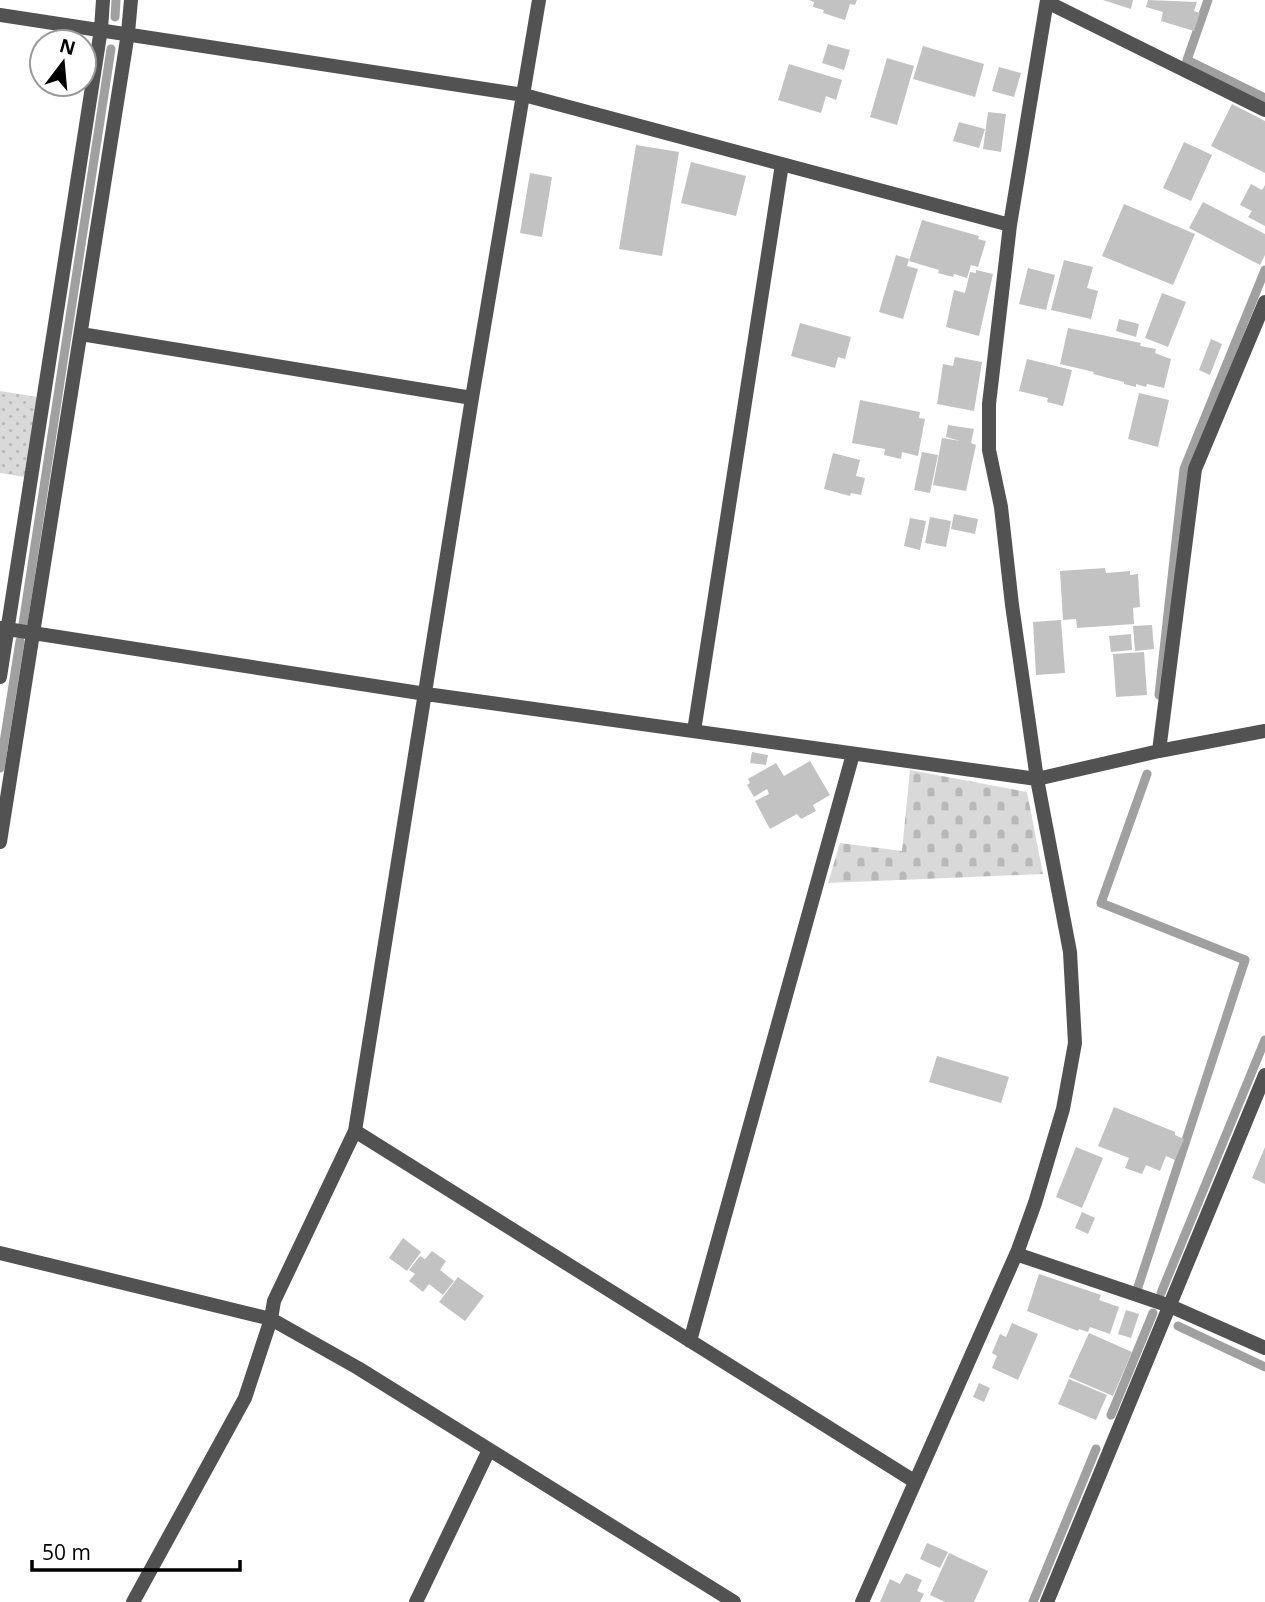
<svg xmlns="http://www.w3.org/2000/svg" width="1265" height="1602" font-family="'Open Sans',sans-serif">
<defs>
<pattern id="green-dots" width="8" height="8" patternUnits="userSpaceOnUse" patternTransform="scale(1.75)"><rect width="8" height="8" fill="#d9d9d9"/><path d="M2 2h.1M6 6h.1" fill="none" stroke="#b8b8b8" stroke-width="1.8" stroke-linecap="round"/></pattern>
<pattern id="cemetery-stones" width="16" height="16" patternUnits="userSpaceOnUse" patternTransform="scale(1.75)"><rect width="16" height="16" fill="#d9d9d9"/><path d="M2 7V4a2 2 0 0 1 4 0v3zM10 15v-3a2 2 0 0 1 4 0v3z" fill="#b8b8b8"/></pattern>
</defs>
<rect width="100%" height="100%" fill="#fff"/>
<path fill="url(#green-dots)" d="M 0,391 L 37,397 L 25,477 L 0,473 Z"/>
<path fill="url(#cemetery-stones)" d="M 910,770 L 1027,792 L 1043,874 L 828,883 L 840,843 L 902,851 Z"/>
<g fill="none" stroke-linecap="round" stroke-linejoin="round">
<path stroke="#a0a0a0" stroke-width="9" d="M 1208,0 L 1187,60 L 1265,98
M 115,17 L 116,0
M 23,624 L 111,49
M 1159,695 L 1184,469 L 1265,270
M 0,768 L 20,641
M 1138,1287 L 1245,960 L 1101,903 L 1147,774
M 1161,1293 L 1265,1040
M 1178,1326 L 1265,1367
M 1111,1415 L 1153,1313
M 1033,1602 L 1096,1449"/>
</g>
<path fill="#c2c2c2" d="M 809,0 L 857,0 L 855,5 L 850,4 L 845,20 L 823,13 L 824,10 L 813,7 L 814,2 Z
M 1103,0 L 1133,0 L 1131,9 Z
M 1148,0 L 1197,2 L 1194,11 L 1200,13 L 1194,31 L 1161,21 L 1163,12 L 1146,7 Z
M 828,44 L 850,50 L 844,70 L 822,63 Z
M 923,46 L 984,64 L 975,97 L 913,79 Z
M 887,58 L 914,66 L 897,125 L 870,117 Z
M 789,64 L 842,80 L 836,100 L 826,96 L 821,113 L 778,100 Z
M 999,67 L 1021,73 L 1014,97 L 992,91 Z
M 1232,104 L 1265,121 L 1265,173 L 1211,146 Z
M 988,112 L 1006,114 L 1001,152 L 983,149 Z
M 959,122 L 985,129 L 979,148 L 953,141 Z
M 1184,142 L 1212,155 L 1191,201 L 1163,188 Z
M 636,145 L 679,152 L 662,256 L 619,249 Z
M 691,162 L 746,176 L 736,216 L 681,203 Z
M 530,173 L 552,177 L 542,237 L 520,233 Z
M 1251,184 L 1262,190 L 1265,185 L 1265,226 L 1248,217 L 1252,211 L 1240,205 Z
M 1203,202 L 1265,234 L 1265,255 L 1260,265 L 1189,228 Z
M 1124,204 L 1195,234 L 1173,285 L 1102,256 Z
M 922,220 L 979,236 L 978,239 L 986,241 L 978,267 L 971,265 L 967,278 L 954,274 L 953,277 L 938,273 L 939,270 L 909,261 Z
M 896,255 L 909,259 L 907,266 L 918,269 L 903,319 L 879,312 Z
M 1064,260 L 1093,267 L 1087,288 L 1098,291 L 1091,319 L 1051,310 Z
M 1028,268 L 1055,275 L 1046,310 L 1019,304 Z
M 976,270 L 993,274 L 979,336 L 946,327 L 954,290 L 965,293 L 970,272 L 976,273 Z
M 1162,293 L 1186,302 L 1168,347 L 1145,338 Z
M 1119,319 L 1139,324 L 1136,337 L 1116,331 Z
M 800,323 L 851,337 L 845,359 L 838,357 L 835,368 L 791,356 Z
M 1068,328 L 1141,343 L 1140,346 L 1156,349 L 1155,353 L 1171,359 L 1164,388 L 1147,384 L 1146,387 L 1136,384 L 1136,387 L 1124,384 L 1124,382 L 1093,374 L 1094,372 L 1060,364 Z
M 1211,339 L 1222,344 L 1210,375 L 1199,370 Z
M 955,357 L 982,362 L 974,411 L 937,404 L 943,364 L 953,366 Z
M 1027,359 L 1072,370 L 1063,406 L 1047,402 L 1048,398 L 1019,391 Z
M 1139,393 L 1169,400 L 1158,447 L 1128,439 Z
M 860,400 L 920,412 L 919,418 L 925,419 L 918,456 L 902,452 L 901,459 L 884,455 L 885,449 L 852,443 Z
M 948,425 L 974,429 L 971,443 L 976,445 L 966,491 L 933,485 L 942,438 L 960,441 L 946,437 Z
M 922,452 L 938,455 L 930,493 L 914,490 Z
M 833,453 L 860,460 L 856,476 L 865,478 L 861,495 L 851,493 L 850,496 L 824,489 Z
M 954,514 L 978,519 L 975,534 L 951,529 Z
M 930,517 L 951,521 L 946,547 L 925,543 Z
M 910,518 L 926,521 L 920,550 L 904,546 Z
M 1105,568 L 1106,573 L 1130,571 L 1130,575 L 1138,574 L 1140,607 L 1133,608 L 1134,624 L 1077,628 L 1076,619 L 1063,620 L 1060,571 Z
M 1061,620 L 1065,673 L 1036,675 L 1033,622 Z
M 1152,625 L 1154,649 L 1135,651 L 1133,626 Z
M 1131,634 L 1132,650 L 1111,652 L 1109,636 Z
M 1144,652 L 1147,695 L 1116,697 L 1113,654 Z
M 752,752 L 768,755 L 766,765 L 750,763 Z
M 810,761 L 830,795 L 813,805 L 816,811 L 801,819 L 797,814 L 770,829 L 755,801 L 769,794 L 767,789 L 754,797 L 747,785 L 750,783 L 748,779 L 776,763 L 784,776 Z
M 937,1056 L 1009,1077 L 1001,1103 L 929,1082 Z
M 1114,1107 L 1175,1132 L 1175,1135 L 1184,1139 L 1175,1160 L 1166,1156 L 1160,1171 L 1146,1165 L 1142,1174 L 1125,1168 L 1129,1158 L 1098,1146 Z
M 1076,1147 L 1103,1158 L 1082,1208 L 1056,1197 Z
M 1265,1147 L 1265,1184 L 1252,1178 Z
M 1082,1212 L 1095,1218 L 1088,1234 L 1075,1228 Z
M 403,1238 L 421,1252 L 407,1271 L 389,1258 Z
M 432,1251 L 446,1261 L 440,1270 L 454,1281 L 443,1295 L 429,1284 L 423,1292 L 409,1281 L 415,1274 L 409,1270 L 420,1256 L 425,1259 Z
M 1039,1274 L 1101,1295 L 1099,1300 L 1119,1307 L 1110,1334 L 1090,1327 L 1088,1332 L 1079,1329 L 1078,1331 L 1027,1311 Z
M 458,1277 L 484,1296 L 465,1321 L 439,1302 Z
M 1126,1310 L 1139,1314 L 1131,1338 L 1118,1334 Z
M 1012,1323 L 1038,1334 L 1018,1380 L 992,1368 L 997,1356 L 992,1353 L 1000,1334 L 1006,1337 Z
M 1089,1333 L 1132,1352 L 1113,1396 L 1069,1377 Z
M 1069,1379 L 1107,1395 L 1096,1420 L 1058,1404 Z
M 979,1383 L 990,1388 L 984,1402 L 973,1397 Z
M 927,1543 L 948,1552 L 940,1568 L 920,1559 Z
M 949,1553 L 988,1571 L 974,1602 L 945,1602 L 930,1595 Z
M 906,1573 L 922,1580 L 917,1591 L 924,1594 L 920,1602 L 880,1602 L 890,1579 L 900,1584 Z"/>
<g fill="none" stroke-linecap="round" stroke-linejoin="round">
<path stroke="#525252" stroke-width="14" d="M 1047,2 L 1265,110
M 0,15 L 524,95 L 1010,225
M 81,334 L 472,398
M 0,628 L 426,694 L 1037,779 L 1159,751 L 1265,731
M 0,677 L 101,29 L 103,0
M 694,731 L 782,164
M 1159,751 L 1195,469 L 1265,302
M 0,842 L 128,33 L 131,0
M 355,1131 L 914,1481
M 0,1253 L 271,1319 L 358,1368 L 734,1602
M 1016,1254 L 1170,1306 L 1265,1348
M 690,1341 L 853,754
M 133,1602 L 245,1398 L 271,1319 L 274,1301 L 355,1131 L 472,398 L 539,0
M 416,1602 L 489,1450
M 862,1602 L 1018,1250 L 1035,1203 L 1063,1109 L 1075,1043 L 1070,952 L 1037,779 L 1012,605 L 1001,507 L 989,450 L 989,404 L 1010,225 L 1047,0
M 1047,1602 L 1265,1075"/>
</g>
<g transform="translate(63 63) rotate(16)"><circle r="33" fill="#ffffff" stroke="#999999" stroke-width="2"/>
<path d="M0-5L12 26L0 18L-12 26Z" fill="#000000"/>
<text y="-10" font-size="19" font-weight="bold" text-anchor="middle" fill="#000000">N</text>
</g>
<path d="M32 1560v10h208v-10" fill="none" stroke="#000000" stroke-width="3.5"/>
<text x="42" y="1560" font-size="21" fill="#000000" stroke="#ffffff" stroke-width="5" paint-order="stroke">50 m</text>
</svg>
